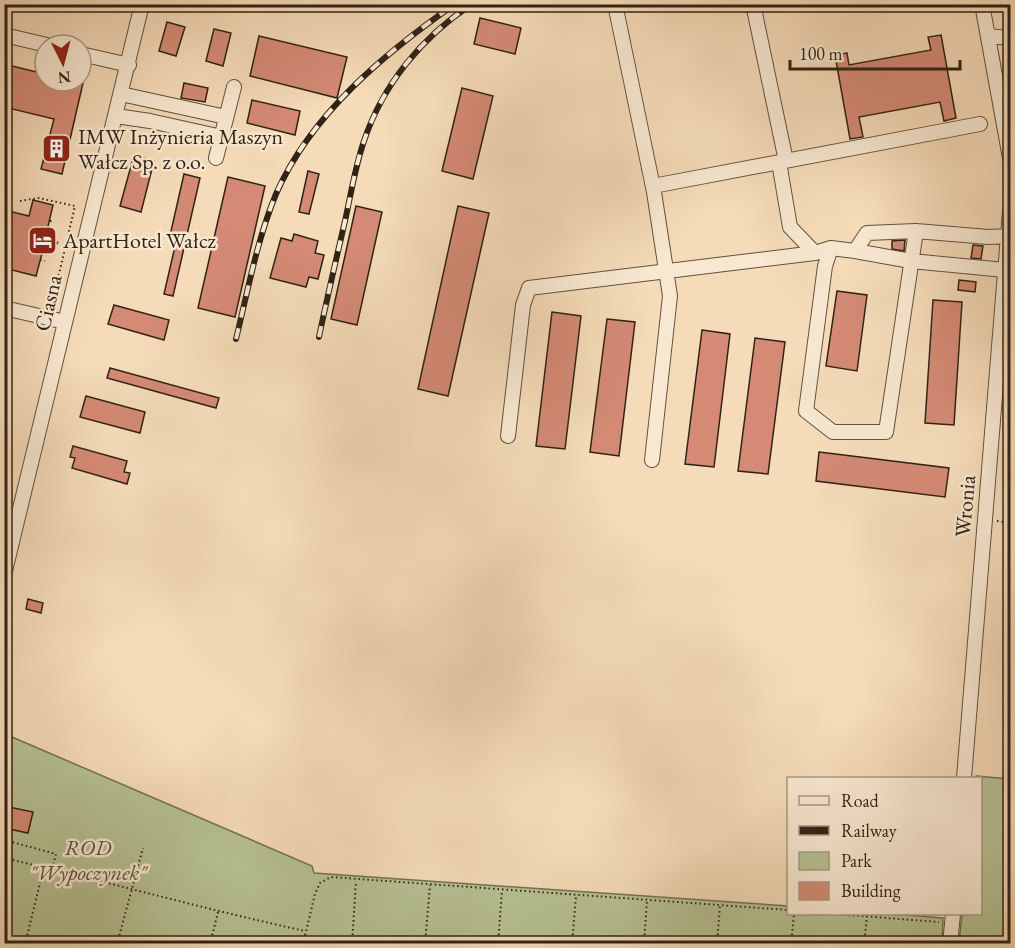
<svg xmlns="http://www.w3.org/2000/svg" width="1015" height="948" font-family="'EB Garamond',serif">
<rect width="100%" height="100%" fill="#f5dbb8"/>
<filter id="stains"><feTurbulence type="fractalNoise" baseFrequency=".00333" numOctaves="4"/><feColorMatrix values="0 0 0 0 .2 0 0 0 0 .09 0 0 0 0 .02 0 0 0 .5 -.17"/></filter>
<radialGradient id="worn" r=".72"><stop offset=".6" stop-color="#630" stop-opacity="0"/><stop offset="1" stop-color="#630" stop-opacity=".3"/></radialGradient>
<path fill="#b6c193" stroke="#737254" stroke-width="1.5" d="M 5,734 L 312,866 L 314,873 L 788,906 L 788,914 L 891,914 L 943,918 L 942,944 L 5,943 Z
M 976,776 L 1010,779 L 1010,943 L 959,943 L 962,914 L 980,914 L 980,778 L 975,778 Z"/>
<path fill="#d48a75" stroke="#302315" stroke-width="1.5" d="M 480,18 L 521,28 L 515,54 L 474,44 Z
M 167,22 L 185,27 L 176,56 L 159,51 Z
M 214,29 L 231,33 L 223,66 L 206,61 Z
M 941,35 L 956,118 L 944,121 L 940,102 L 859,117 L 863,137 L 850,139 L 835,55 L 847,53 L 849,65 L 931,50 L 928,37 Z
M 259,36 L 347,57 L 337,98 L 250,76 Z
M 4,64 L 45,74 L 45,81 L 75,81 L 83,83 L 62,174 L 41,169 L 54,119 L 4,107 Z
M 184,83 L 208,88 L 205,102 L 181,98 Z
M 462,88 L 493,96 L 473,179 L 442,171 Z
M 252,100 L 300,111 L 295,135 L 247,123 Z
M 134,155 L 154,161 L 141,212 L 120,206 Z
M 308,171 L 319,174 L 309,214 L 299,212 Z
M 184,174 L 200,178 L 173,296 L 164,294 L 176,242 L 169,240 Z
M 228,177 L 265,186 L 235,317 L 198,308 Z
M 33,200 L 53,205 L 46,235 L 49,236 L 46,247 L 44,246 L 36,276 L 4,268 L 4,210 L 29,216 Z
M 356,206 L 382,212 L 357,325 L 331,319 Z
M 458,206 L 489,213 L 448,396 L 418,389 Z
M 294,234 L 318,241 L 315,253 L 324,255 L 318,279 L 309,277 L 306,287 L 270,278 L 281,238 L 292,241 Z
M 905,240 L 904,251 L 892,249 L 892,241 Z
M 973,245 L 983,246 L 981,259 L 971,258 Z
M 959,280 L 976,282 L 975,292 L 958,290 Z
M 837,291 L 867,295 L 857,371 L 826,366 Z
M 933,300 L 962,302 L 954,425 L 925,423 Z
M 114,305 L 169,320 L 164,340 L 108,324 Z
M 552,312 L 581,316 L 565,449 L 536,446 Z
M 607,319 L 635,322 L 619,456 L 590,452 Z
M 702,330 L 730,334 L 714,467 L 685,464 Z
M 755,338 L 785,342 L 768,474 L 738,471 Z
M 110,368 L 219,398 L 216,408 L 107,378 Z
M 86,396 L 145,412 L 140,433 L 80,417 Z
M 73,446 L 127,461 L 124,472 L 130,473 L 127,484 L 72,468 L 75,458 L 70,457 Z
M 819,452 L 949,468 L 945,497 L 816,481 Z
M 28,599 L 43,603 L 41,613 L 26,609 Z
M 4,806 L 33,812 L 28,833 L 4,828 Z"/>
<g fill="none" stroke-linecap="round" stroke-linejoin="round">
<defs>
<path id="minor" d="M 615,4 L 654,192 L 670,296 L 652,460
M 753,4 L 786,161
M 982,4 L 1010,158
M 4,35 L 47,45
M 988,36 L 1010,38
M 81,54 L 129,65
M 121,94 L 226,117
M 116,116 L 150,121 L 222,137
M 216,158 L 234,87
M 779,162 L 790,227 L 815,253
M 653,186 L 980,124
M 831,248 L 825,266 L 806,411 L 833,432 L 886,432 L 916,231
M 855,251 L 911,261 L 1005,270
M 4,308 L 65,322
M 508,436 L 523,305 L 529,288 L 815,253 L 831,248 L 855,251 L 867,233 L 916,231 L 988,237 L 1010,236
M 4,575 L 142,4
M 964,778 L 1010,211
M 950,944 L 953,914"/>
</defs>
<use href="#minor" stroke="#61513e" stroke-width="16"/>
<path stroke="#302315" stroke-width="2" stroke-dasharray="1.5 3" stroke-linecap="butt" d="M 20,201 L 39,198 L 75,206 L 55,291
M 50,221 L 54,221
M 47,243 L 59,244 L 56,241 L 48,239
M 40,260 L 45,261
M 997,521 L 1010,523
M 4,611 L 10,586
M 4,840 L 56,854 L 52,869
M 4,858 C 105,881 204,909 305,931
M 835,914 L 939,922
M 25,944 L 44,867
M 117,944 L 143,848
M 210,944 L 218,912
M 303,944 L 315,894 L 320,883 L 331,877 L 788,910
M 352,944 L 356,881
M 425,944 L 430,885
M 498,944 L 502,890
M 572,944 L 576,896
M 644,944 L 647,900
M 717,944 L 720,905
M 791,944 L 794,914
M 864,944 L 867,916"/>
<use href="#minor" stroke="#f8e8d1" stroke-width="14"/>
<defs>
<path id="rail" d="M 319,337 C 327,298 336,260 345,221 C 351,194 355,167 364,141 C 383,84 422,37 472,4
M 236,339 C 248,290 257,240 276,194 C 311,114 385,53 455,4"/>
</defs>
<use href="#rail" stroke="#302315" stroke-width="6"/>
<use href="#rail" stroke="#f8e8d1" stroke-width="4" stroke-dasharray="11" stroke-linecap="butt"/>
</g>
<defs>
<symbol id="building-square" viewBox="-11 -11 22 22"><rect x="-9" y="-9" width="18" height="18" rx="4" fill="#8f2418" stroke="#f8e8d1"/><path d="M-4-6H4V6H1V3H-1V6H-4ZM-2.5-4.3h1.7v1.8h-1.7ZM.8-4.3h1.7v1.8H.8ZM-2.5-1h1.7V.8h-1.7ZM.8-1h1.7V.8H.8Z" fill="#fff"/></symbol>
<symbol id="hotel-square" viewBox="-11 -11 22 22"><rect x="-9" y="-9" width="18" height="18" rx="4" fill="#8f2418" stroke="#f8e8d1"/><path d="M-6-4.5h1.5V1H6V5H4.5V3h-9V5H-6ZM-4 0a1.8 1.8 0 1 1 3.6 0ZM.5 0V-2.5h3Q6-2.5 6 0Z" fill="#fff"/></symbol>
</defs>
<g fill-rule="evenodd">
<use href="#building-square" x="40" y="132" width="33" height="33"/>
<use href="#hotel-square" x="26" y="224" width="33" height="33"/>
</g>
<g text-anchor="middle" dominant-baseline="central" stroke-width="5" stroke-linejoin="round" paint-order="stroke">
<g font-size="22" fill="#302315" stroke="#f8e8d1" text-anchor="start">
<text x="78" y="136">IMW Inżynieria Maszyn<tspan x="78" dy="25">Wałcz Sp. z o.o.</tspan></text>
<text x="63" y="240">ApartHotel Wałcz</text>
</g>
<g font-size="22" fill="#302315" stroke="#f8e8d1">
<text transform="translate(48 303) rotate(-77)">Ciasna</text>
<text transform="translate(965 506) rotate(-85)">Wronia</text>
</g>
<g font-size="22" font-style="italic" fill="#58523b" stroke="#f8e8d1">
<text x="88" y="847">ROD<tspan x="88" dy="25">"Wypoczynek"</tspan></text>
</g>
</g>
<rect width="1015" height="948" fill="none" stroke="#f5dbb8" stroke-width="24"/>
<rect x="6" y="6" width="1003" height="936" fill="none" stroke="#302315" stroke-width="3"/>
<rect x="12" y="12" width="991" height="924" fill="none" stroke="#302315" stroke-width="1.5"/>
<rect x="787" y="777" width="195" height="138" fill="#f8e8d1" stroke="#a89986" stroke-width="1.5"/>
<rect x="799" y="796" width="30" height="9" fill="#f8e8d1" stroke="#a89986" stroke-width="1.5"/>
<text x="841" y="807" font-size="18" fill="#302315">Road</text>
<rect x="799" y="826" width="30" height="9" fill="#302315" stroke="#a89986" stroke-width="1.5"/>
<text x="841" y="837" font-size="18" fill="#302315">Railway</text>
<rect x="799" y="852" width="30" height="18" fill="#b6c193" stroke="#a89986" stroke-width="1.5"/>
<text x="841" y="867" font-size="18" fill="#302315">Park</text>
<rect x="799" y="882" width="30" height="18" fill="#d48a75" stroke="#a89986" stroke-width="1.5"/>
<text x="841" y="897" font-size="18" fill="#302315">Building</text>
<g transform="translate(63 63) rotate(174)"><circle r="28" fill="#f8e8d1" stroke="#a89986" stroke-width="1.5"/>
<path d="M0-4.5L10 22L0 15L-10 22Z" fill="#8f2418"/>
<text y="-9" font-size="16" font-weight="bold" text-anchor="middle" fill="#302315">N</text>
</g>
<path d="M790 60v9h170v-9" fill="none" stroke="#302315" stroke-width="3"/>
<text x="799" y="60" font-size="18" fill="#302315" stroke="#f8e8d1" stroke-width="4.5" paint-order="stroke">100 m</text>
<rect width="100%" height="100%" filter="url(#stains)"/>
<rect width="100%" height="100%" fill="url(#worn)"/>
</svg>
